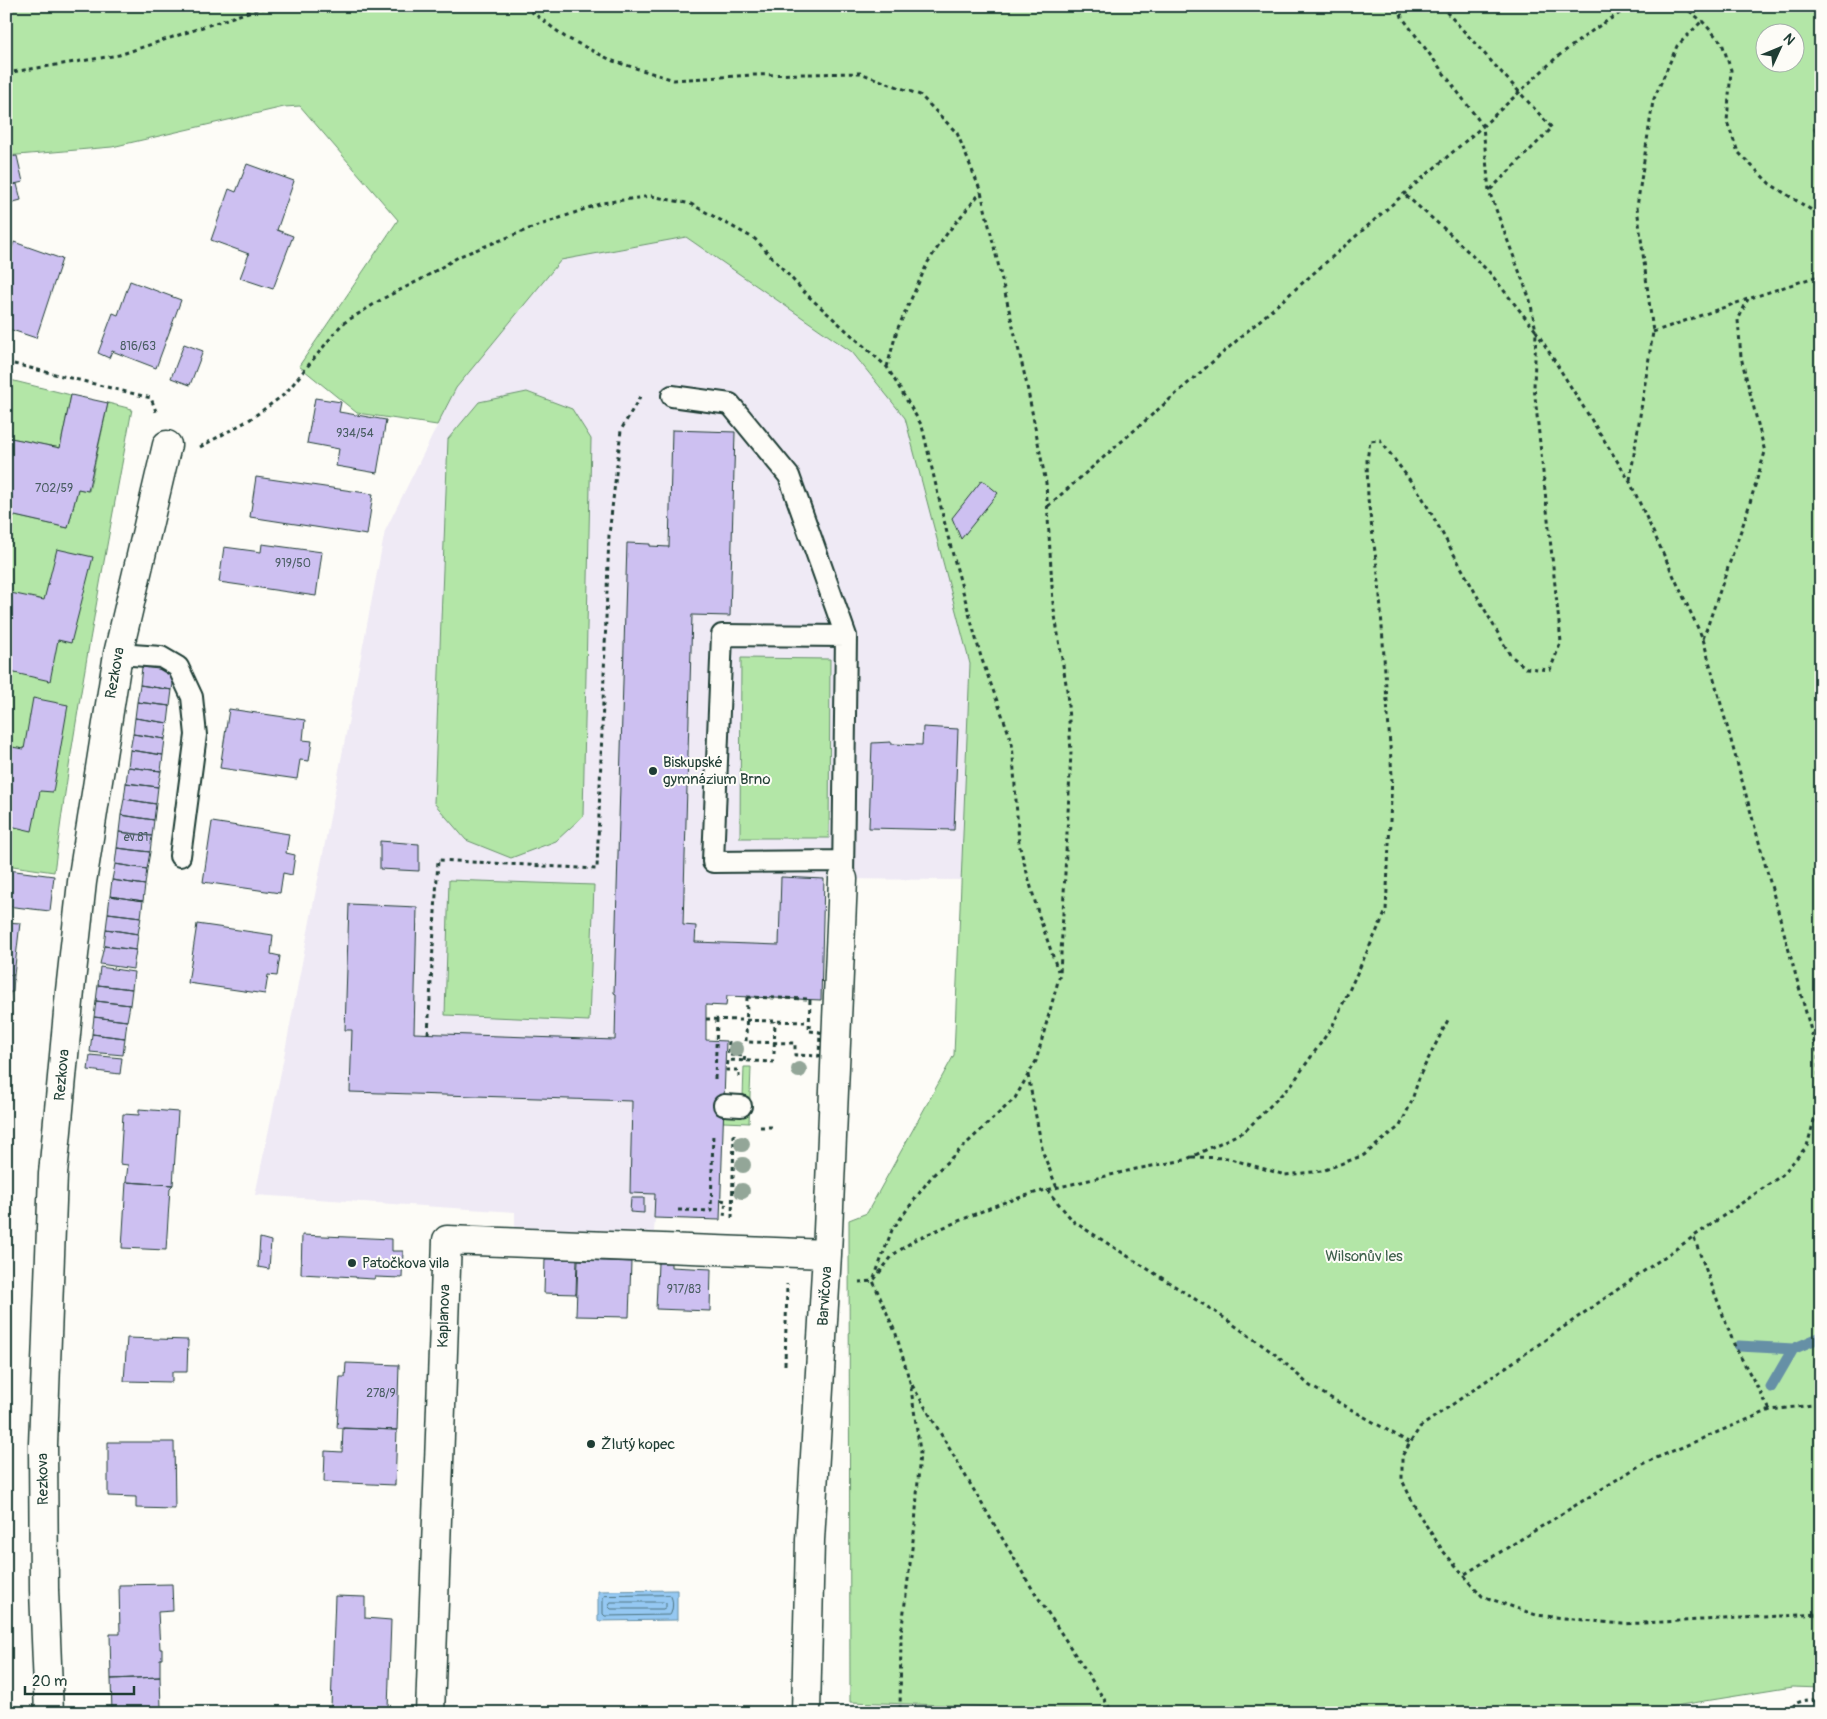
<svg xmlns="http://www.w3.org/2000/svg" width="1827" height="1719" font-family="Pangolin,sans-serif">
<rect width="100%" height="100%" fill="#fdfcf7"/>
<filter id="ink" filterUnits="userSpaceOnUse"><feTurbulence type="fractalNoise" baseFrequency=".02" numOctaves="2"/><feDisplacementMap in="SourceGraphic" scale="10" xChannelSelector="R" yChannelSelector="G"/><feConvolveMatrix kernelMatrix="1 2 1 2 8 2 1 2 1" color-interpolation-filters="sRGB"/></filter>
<g filter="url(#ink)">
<path fill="#efeaf5" d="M 686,237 L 852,352 L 905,418 L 970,664 L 963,880 L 824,879 L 821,1000 L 727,996 L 726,1006 L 706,1005 L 706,1040 L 726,1041 L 720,1220 L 655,1218 L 654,1232 L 515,1228 L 515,1212 L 255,1195 L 281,1072 L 385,531 L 456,388 L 561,260 Z"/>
<path fill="#b3e6a7" stroke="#69926e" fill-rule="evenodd" d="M 6,6 L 1821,6 L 1821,1688 L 1792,1687 L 1631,1713 L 1185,1713 L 850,1702 L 849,1220 L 867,1213 L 954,1055 L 970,664 L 905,418 L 852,352 L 686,237 L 561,260 L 456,388 L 437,425 L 357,413 L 299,366 L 398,220 L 300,106 L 284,107 L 112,147 L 6,156 ZM 1764,32 L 1794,32 L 1794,62 L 1764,62 Z
M 6,379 L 71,395 L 60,448 L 6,437 Z
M 527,392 L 572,409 L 591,439 L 583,816 L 556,841 L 511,858 L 466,840 L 434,803 L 448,439 L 479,402 Z
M 108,403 L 132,409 C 104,563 74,716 54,872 L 6,865 L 6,514 L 68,528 L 78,489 L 89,491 Z
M 741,658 L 830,659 L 829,838 L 740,838 Z
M 449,880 L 594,885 L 589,1021 L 445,1015 Z
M 744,1067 L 751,1067 L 749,1123 L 723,1122 L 723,1114 L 743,1097 Z"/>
<path fill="#95c8f2" stroke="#6690a6" d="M 677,1590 L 677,1620 L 598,1621 L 598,1591 Z"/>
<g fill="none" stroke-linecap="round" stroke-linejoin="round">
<path stroke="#4e7580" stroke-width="1" d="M 670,1595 C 674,1599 673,1611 670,1615 L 605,1616 L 603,1614 L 603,1598 L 604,1596 Z
M 611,1602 L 663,1602 L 666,1603 L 666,1607 L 663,1609 L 611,1609 L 609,1607 Z"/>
<path stroke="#6690a6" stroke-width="11" d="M 1739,1346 L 1793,1349
M 1771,1387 L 1793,1349 L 1821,1337"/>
</g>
<path fill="#cdc0f1" stroke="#1f3d34" d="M 17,156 L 23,182 L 6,186 L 6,157 Z
M 247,164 L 294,181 L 277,230 L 293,236 L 273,289 L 240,278 L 249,254 L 211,240 L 229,189 L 236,192 Z
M 17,184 L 21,200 L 6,204 L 6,186 Z
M 14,242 L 62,259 L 36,338 L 6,328 L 6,265 Z
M 130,281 L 181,300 L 156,368 L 112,351 L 109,358 L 98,353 L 113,313 L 118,315 Z
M 184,344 L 203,351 L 190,385 L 171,378 Z
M 71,395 L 108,403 L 88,491 L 78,489 L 68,528 L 6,514 L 6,437 L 60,448 Z
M 315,398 L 341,402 L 339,412 L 386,420 L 377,473 L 336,466 L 339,449 L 307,443 Z
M 672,430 L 735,432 L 730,616 L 692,615 L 683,925 L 696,926 L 695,942 L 779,945 L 781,877 L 824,879 L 821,1000 L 727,996 L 726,1006 L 706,1005 L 706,1040 L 726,1041 L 720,1220 L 654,1218 L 655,1194 L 630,1193 L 632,1101 L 350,1092 L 352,1030 L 345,1030 L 349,904 L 417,907 L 414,1033 L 615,1040 L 616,994 L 614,993 L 627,543 L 650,544 L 650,546 L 669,547 Z
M 256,477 L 373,494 L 367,535 L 250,517 Z
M 982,480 L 998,493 L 961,539 L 952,518 Z
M 262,544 L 322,552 L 316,596 L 219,582 L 224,547 L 261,552 Z
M 57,549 L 93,557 L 71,643 L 58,640 L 50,681 L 6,671 L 6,592 L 44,600 Z
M 142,667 L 175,671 L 172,690 L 140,685 Z
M 140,685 L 172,690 L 170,706 L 137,702 Z
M 33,698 L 68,705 L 53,792 L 40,791 L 32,831 L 6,825 L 6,746 L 24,749 Z
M 137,702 L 170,706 L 168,723 L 135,718 Z
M 229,709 L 305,720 L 303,740 L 312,741 L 309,761 L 300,760 L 297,779 L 220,768 Z
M 135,718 L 168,723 L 165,739 L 133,734 Z
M 923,727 L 958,729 L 954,830 L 869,828 L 872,743 L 891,742 L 891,744 L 922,745 Z
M 133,734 L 165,739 L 163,755 L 130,750 Z
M 130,750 L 163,755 L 161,771 L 128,767 Z
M 128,767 L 161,771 L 158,787 L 126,783 Z
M 126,783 L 158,787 L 156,804 L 124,799 Z
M 124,799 L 156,804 L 154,820 L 121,815 Z
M 121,815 L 154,820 L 152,836 L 119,832 Z
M 212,822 L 289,834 L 286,853 L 295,855 L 292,875 L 283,873 L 280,893 L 203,882 Z
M 119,832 L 152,836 L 150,852 L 117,848 Z
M 380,841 L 419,844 L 419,871 L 380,869 Z
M 117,848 L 150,852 L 147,869 L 115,864 Z
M 115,864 L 147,869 L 145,885 L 112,880 Z
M 8,870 L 54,876 L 50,911 L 6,906 Z
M 112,880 L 145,885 L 143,901 L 110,896 Z
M 110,896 L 143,901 L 141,917 L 108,913 Z
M 108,913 L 141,917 L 138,934 L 106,929 Z
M 6,922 L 20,923 L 14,975 L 6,974 Z
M 197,924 L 273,935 L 271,954 L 280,956 L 277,976 L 268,975 L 265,994 L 188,983 Z
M 106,929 L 138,934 L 136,950 L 104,946 Z
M 104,946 L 136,950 L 133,969 L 100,964 Z
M 100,967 L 134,972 L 132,989 L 98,985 Z
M 6,974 L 14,975 L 13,992 L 10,992 L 8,1013 L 11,1014 L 7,1040 Z
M 98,985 L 132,989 L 130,1005 L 96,1001 Z
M 96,1001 L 130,1005 L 127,1021 L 94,1017 Z
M 94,1017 L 127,1021 L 125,1038 L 92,1034 Z
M 92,1034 L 125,1038 L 123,1055 L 90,1052 Z
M 90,1055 L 122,1058 L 120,1074 L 88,1070 Z
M 139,1109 L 178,1112 L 173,1185 L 126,1182 L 128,1165 L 120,1164 L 123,1114 L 139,1115 Z
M 126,1182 L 173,1185 L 170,1188 L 166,1250 L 122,1248 Z
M 631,1198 L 644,1198 L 644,1213 L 630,1212 Z
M 302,1235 L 392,1239 L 392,1251 L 403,1251 L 402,1278 L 375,1277 L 374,1279 L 356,1278 L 356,1277 L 301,1274 Z
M 260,1238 L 271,1241 L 269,1269 L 258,1267 Z
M 545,1259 L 577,1259 L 576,1294 L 544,1293 Z
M 578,1260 L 631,1262 L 629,1317 L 576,1316 Z
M 658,1263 L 671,1263 L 671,1267 L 711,1269 L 710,1311 L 656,1309 Z
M 127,1338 L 188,1340 L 187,1372 L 172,1372 L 172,1382 L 124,1381 Z
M 346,1363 L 399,1365 L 397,1430 L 337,1428 L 340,1377 L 345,1377 Z
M 343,1428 L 397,1430 L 395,1485 L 324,1482 L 325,1451 L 342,1452 Z
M 108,1442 L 174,1442 L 175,1509 L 136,1508 L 136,1497 L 108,1496 Z
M 172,1584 L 173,1611 L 158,1612 L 160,1649 L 162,1649 L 162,1659 L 160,1659 L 160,1677 L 111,1679 L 110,1634 L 120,1634 L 119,1585 Z
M 335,1596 L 365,1597 L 365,1618 L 391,1620 L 388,1709 L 331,1707 Z
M 160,1677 L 161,1708 L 167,1708 L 167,1713 L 112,1712 L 111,1679 Z"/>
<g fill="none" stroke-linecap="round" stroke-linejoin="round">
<defs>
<path id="service" d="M 672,396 L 730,404 L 789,476 L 846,636 L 843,879
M 118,654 L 161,657 L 178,667 L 192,697 L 196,735 L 180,856
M 843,861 L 713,862 L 722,635 L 846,636
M 724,1105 L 741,1106"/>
<path id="minor" d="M 49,1713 L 44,1590 L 43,1445 L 53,1174 L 70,991 L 82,882 L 118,654 L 167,445
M 430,1713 L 447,1240 L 827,1254
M 806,1713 L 810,1540 L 827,1254 L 843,879"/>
</defs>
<use href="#service" stroke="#1f3d34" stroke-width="24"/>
<use href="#minor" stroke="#1f3d34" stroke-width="31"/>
<path stroke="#1f3d34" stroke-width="3" stroke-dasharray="4 4" stroke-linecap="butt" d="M 524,6 L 565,37 L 613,61 L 674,80 L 754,75 L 860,73 L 920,95 L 957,133 L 981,192 L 1026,381 L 1046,483 L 1053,603 L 1067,690 L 1071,752 L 1060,974 L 1036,1061 L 1015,1098 L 932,1176 L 892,1230 L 873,1281 L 896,1334 L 910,1382 L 920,1451 L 915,1525 L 901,1634 L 900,1713
M 1399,6 L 1402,17 L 1483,126 L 1489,191 L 1530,300 L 1536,331 L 1629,480 L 1703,639 L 1818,1056 L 1819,1102 L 1807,1146 L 1782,1175 L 1420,1427 L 1402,1456 L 1402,1480 L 1418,1513 L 1443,1551 L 1482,1596 L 1536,1615 L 1622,1624 L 1821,1614
M 1683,6 L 1702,21 L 1722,43 L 1731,70 L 1727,122 L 1738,152 L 1770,184 L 1821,216
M 6,73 L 119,55 L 251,11 L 273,6
M 1821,113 L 1815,129 L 1821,153
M 1653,332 L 1748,299 L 1821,275
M 6,362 L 151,398 L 157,414
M 887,367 L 897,330 L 928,262 L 948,232 L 981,192
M 200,447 L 249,420 L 285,394 L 342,324 L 384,298 L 420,280 L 460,256 L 529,229 L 602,203 L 651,196 L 691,204 L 755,239 L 807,295 L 887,367 L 922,426 L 947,533 L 981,657 L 1012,742 L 1019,844 L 1039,916 L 1058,971
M 1630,480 L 1653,332 L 1637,207 L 1653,101 L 1677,46 L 1702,21
M 1048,506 L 1404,194 L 1483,126 L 1557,57 L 1596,28 L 1631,6
M 1703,639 L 1746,516 L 1765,452 L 1741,357 L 1738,320 L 1748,299
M 747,997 L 810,999 L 809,1031 L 820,1032 L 819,1056 L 795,1055 L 795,1043 L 746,1042 Z
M 706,1019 L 805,1022
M 428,1034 L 438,860 L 597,869 L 609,535 L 621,430 L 642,393
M 729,1041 L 728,1055 L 745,1056 L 744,1061
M 774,1054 L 775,1021
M 1028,1075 L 1043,1153 L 1057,1188
M 739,1077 L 739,1070 L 727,1070 L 728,1060 L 774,1062
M 715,1079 L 717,1019
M 760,1127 L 772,1127
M 1192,1157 L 1227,1158 L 1285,1175 L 1322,1171 L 1364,1155 L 1400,1126 L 1411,1103 L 1420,1075 L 1449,1018
M 1047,1190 L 1074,1222 L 1220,1315 L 1276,1355 L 1310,1386 L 1410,1443
M 721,1200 L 726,1201 L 724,1217
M 678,1210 L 711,1211 L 713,1132
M 732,1218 L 734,1134
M 1694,1238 L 1735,1347 L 1770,1410
M 859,1282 L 873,1281 L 893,1255 L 916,1239 L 999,1204 L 1038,1192 L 1136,1169 L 1185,1160 L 1245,1131 L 1292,1084 L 1332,1027 L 1386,911 L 1392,776 L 1379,582 L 1368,499 L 1367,460 L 1370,441 L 1380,440 L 1421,495 L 1510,655 L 1526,668 L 1550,670 L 1561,642 L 1534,387 L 1536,331 L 1490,273 L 1448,232 L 1404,194
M 785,1365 L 787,1284
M 912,1385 L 1028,1582 L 1113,1713
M 1465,1574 L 1642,1464 L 1770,1410 L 1821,1404
M 1785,1713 C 1794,1701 1806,1699 1821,1700"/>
<use href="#service" stroke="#fdfcf7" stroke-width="20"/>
<use href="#minor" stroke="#fdfcf7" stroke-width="28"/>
<path stroke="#1f3d34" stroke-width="3" stroke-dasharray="4 4" stroke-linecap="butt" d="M 1441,6 L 1552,128 L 1489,191"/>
</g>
<g fill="#93a698">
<circle cx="736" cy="1049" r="8"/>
<circle cx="799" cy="1070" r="8"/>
<circle cx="742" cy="1144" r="8"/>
<circle cx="743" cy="1165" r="8"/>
<circle cx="742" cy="1191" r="8"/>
</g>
</g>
<g fill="#1f3d34" stroke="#fdfcf7" stroke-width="2">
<circle cx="653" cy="771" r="5"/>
<circle cx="352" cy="1263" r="5"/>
<circle cx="591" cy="1444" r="5"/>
</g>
<g text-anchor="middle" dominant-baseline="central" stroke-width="4" stroke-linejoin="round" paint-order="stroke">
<g font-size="12" fill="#4a5e63">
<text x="138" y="346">816/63</text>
<text x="355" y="433">934/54</text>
<text x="54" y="488">702/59</text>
<text x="293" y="563">919/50</text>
<text x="136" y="837">ev.81</text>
<text x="684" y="1289">917/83</text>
<text x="381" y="1393">278/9</text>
</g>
<g font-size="15" fill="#1f3d34" stroke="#fdfcf7">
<text transform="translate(115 673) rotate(-80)">Rezkova</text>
<text transform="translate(62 1075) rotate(-85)">Rezkova</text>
<text transform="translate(825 1296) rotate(-86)">Barvičova</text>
<text transform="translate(444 1316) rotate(-88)">Kaplanova</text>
<text transform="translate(43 1479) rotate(-91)">Rezkova</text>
</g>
<g font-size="15" fill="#1f3d34" stroke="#fdfcf7" text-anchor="start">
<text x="663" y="762">Biskupské<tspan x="663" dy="17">gymnázium Brno</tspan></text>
<text x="362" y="1263">Patočkova vila</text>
<text x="601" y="1444">Žlutý kopec</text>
</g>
<g font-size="15" fill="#3d5f4b" stroke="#fdfcf7">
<text x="1364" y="1256">Wilsonův les</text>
</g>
</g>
<rect width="1827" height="1719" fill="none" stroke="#fdfcf7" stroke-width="25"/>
<rect x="12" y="12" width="1802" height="1694" fill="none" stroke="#1f3d34" stroke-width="2" filter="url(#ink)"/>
<g transform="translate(1780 48) rotate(46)"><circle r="24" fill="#fdfcf7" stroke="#a4b0a9"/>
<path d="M0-4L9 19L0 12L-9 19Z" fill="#1f3d34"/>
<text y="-8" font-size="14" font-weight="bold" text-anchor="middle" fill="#1f3d34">N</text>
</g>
<path d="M25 1686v8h109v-8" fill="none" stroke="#1f3d34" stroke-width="2.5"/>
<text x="32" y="1686" font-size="15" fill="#1f3d34" stroke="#fdfcf7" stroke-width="4" paint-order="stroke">20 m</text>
</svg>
